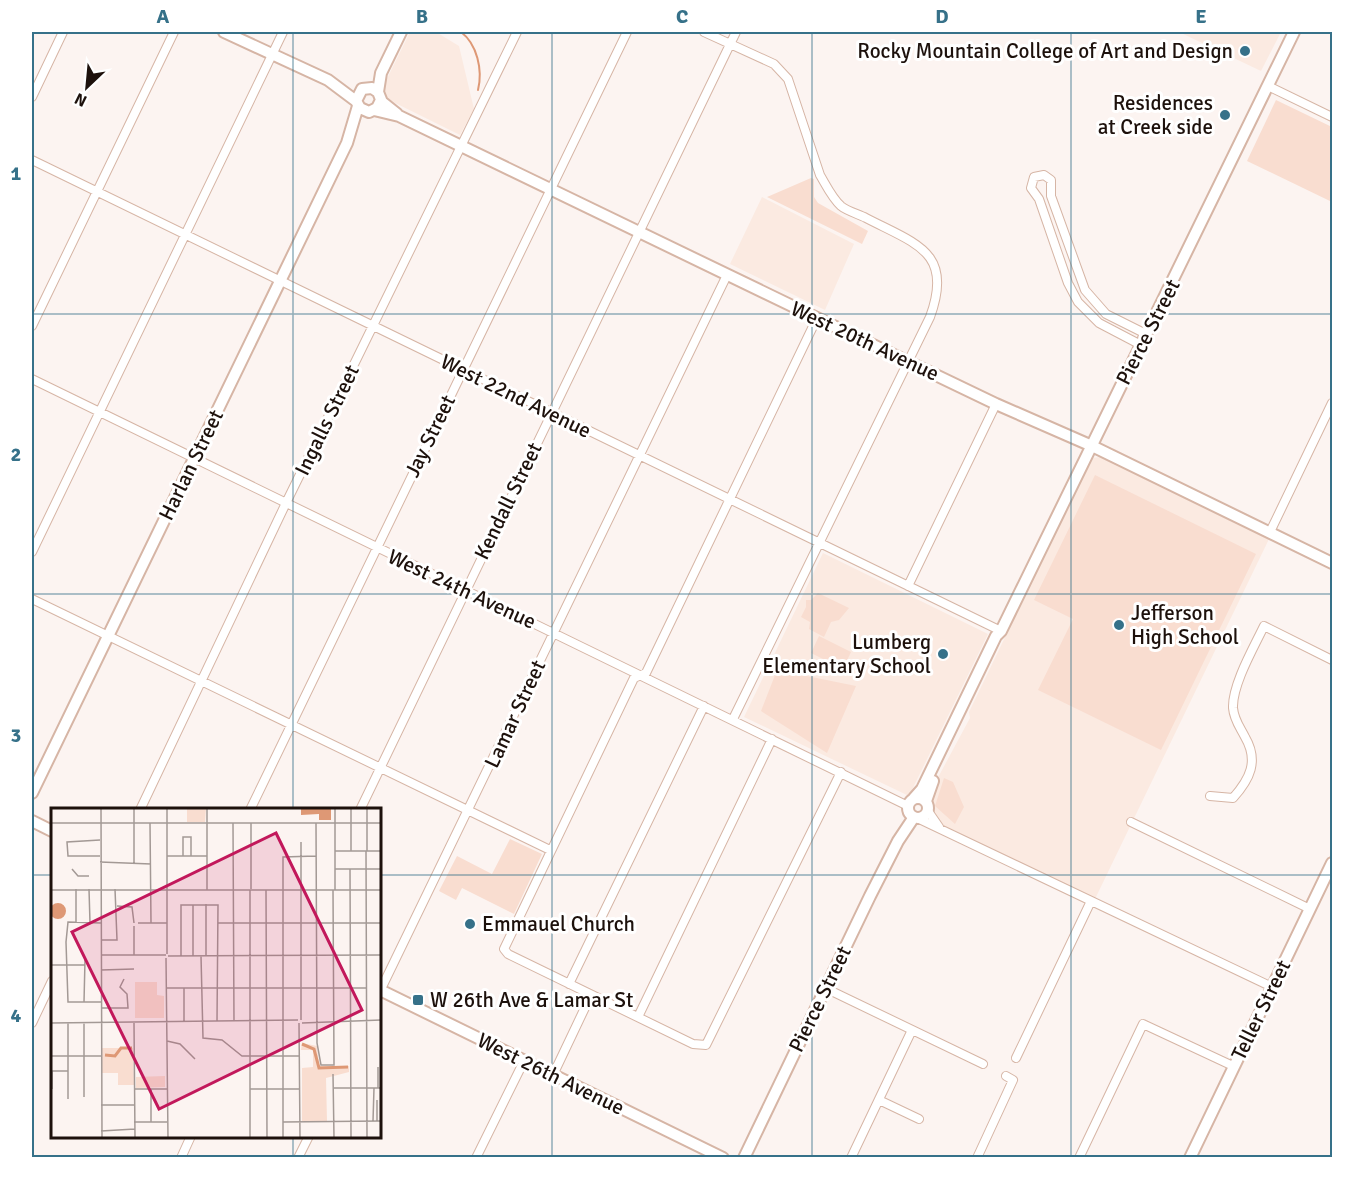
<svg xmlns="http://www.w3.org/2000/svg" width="1364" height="1189" font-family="Signika,sans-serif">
<rect width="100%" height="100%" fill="#fcf4f1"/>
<path fill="#fbeae1" d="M 410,32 L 436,32 L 459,46 L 474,109 L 460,135 L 379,95 Z
M 1179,32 L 1281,32 L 1261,71 Z
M 762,197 L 854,244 L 825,310 L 730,264 Z
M 1100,457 L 1270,537 L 1095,899 L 926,818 L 921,809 L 970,718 L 969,712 L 1089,463 L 1092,458 Z
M 823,553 L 988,634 L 909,796 L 744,717 Z"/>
<path fill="#f9ddd0" d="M 1276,100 L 1332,127 L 1332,202 L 1247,161 Z
M 811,178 L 814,179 L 814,197 L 818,203 L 868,231 L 862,244 L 767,197 Z
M 1095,475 L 1256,554 L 1161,750 L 1038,690 L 1073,619 L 1034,600 Z
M 818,593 L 849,608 L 839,620 L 831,622 L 824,637 L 809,629 L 810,622 L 801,617 L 806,607 L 806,600 L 811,600 Z
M 819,636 L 851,652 L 843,669 L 811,653 Z
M 777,670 L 856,686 L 827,753 L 761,711 Z
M 944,778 L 953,782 L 964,807 L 955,824 L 935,806 Z
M 510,839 L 542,854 L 514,914 L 462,888 L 456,900 L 439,891 L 457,856 L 492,874 Z"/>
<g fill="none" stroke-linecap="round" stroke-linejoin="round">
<path stroke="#de9875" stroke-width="2" d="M 461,32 C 477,44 483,70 478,90"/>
<defs>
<path id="street" d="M 704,32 L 774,64 L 788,79 L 820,175 C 826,185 832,198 841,206 C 847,211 858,214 866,218 C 916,244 954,252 930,317 L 733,719
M 1268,86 L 1332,117
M 32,97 L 63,32
M 32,160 L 1001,631
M 817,318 L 646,673 L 634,678 L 504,949 L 508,954 L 693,1044 L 706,1045 L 841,772
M 32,326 L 174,32
M 1141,345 L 1099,323 L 1078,302 L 1068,283 L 1039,199 L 1031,188 L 1034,177 L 1044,175 L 1051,180 L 1051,196 L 1085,290 L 1106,314 L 1146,334
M 32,379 L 908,806
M 1270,532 L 1332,403
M 32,552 L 283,32
M 908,586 L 996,404
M 32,599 L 550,850
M 1210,796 L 1233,798 C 1250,779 1259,761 1245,737 C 1240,727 1234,720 1233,708 C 1232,685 1254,647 1264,626 L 1332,660
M 140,810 L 286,503 L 517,32
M 250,810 L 627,32
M 360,810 L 736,32
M 928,811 L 939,827
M 917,818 L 1272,987
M 1131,822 L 1310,909
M 569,984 L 704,706
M 825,988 L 983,1064
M 380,991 L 727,275
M 638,1017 L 772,739
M 32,1023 L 52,981
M 1016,1058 L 1091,901
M 553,1075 L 591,995
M 879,1100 L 919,1119
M 181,1158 L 191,1136
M 298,1158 L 309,1136
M 476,1158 L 524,1061
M 851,1158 L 912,1030
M 977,1158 L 1013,1080 L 1006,1076
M 1079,1158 L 1143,1024 L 1233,1066"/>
<path id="secondary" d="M 224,32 L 328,80 L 356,101
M 378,92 L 381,73 L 401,32
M 381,100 L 377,108 L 369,112 L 360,108 L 356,101 L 362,89 L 372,88 L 378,92 L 382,102 L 397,114
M 374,110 L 399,116 L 817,318 L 996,404 L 1092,446 L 1332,563
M 32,793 L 347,143 L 358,106
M908 808a10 10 0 1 1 20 0a10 10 0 1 1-20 0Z
M 914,798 L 922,789 L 996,636 L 1001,631 L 1294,32
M 926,801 L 933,781
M 32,821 L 52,831
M 380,990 L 723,1158
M 744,1158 L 870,896 L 898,841 L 914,817
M 1190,1158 L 1332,863"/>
</defs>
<use href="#street" stroke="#d6b5a5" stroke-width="10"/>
<use href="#secondary" stroke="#d6b5a5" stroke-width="14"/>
<use href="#street" stroke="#fff" stroke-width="8"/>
<use href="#secondary" stroke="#fff" stroke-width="10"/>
</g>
<path fill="none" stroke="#367189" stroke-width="1.5" stroke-opacity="0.55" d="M 293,32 L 293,810M 552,32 L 552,1158M 812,32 L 812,1158M 1071,32 L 1071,1158M 32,314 L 1332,314M 32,594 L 1332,594M 32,875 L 52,875M 380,875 L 1332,875M 293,1136 L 293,1158"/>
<g fill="#367189" stroke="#fff" stroke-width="2">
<circle cx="1245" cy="51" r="6"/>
<circle cx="1225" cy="115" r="6"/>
<circle cx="1119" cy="625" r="6"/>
<circle cx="943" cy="654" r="6"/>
<circle cx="470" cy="924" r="6"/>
<rect x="412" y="994" width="12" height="12" rx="3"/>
</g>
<g text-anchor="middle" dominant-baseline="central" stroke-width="6" stroke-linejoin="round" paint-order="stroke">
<g font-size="21" fill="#1d110c" stroke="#fff" text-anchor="end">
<text x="1233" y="51">Rocky Mountain College of Art and Design</text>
<text x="1213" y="103">Residences<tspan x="1213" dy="24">at Creek side</tspan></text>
<text x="1131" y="613" text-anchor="start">Jefferson<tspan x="1131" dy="24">High School</tspan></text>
<text x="931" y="642">Lumberg<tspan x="931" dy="24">Elementary School</tspan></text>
<text x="482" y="924" text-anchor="start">Emmauel Church</text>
<text x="430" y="1000" text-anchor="start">W 26th Ave &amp; Lamar St</text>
</g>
<g font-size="21" fill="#1d110c" stroke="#fff">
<text transform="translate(1148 332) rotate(-63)">Pierce Street</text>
<text transform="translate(865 341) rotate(25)">West 20th Avenue</text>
<text transform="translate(516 396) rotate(26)">West 22nd Avenue</text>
<text transform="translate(327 420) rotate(-64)">Ingalls Street</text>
<text transform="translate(430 436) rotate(-64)">Jay Street</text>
<text transform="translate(191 465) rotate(-64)">Harlan Street</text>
<text transform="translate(508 501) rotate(-64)">Kendall Street</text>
<text transform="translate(462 589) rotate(25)">West 24th Avenue</text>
<text transform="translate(515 714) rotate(-65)">Lamar Street</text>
<text transform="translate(820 999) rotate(-64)">Pierce Street</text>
<text transform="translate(1261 1010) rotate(-64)">Teller Street</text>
<text transform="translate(551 1074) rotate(26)">West 26th Avenue</text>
</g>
</g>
<g transform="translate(51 808)">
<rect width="330" height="330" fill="#fcf4f1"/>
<path d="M 136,0 L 155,0 L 154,14 L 136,14 ZM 84,174 L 106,174 L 106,187 L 113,188 L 113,210 L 84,210 ZM 251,235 L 266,238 L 268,258 L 298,258 L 298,264 L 275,270 L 276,313 L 251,313 L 251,260 L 262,259 L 262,242 L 250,242 ZM 51,240 L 82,240 L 83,277 L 67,277 L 67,265 L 51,265 ZM 114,268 L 114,279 L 85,280 L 85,269 Z" fill="#f9ddd0"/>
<path d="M 250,0 L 280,0 L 280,12 L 268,12 L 268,6 L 250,7 ZM-1 103a8 8 0 1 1 16 0a8 8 0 1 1-16 0Z" fill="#de9875"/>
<path fill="none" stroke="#de9875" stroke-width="3" d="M 251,236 L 263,241 L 268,260 L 297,259M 54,247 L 64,248 L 70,240 L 81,240"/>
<path fill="none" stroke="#a39995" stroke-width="1.5" d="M 50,0 L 51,330M 83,0 L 83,56M 156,0 L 156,82M 284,0 L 284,82M 0,15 L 330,15M 99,15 L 100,115M 182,15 L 183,214M 200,15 L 200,81M 265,15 L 266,235 L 270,257 L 283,257 L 282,82M 250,34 L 250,212M 284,43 L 330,43M 300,43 L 300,0M 315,43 L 316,330M 316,43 L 316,0M 49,48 L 17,48 L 16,34 L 49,32M 116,48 L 156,48M 132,48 L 132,29 L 140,29 L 140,48M 49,54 L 100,56M 21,61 L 27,68 L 38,68M 284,61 L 330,61M 299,61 L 300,330M 25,81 L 25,114M 38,81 L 39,115M 0,82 L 330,82M 199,82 L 199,330M 215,82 L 216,330M 155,96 L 155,148M 142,97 L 142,148M 66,98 L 81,99 L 83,115M 50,115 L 17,114 L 15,134 L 17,194 L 50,194M 87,115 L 116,115M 167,115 L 330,115M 83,118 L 83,147M 50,132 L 66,132 L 64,81M 116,146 L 116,0M 50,147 L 115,147M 117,148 L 330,147M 130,148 L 130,97 L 167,97 L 166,214M 150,148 L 152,230 L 171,232 L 191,248 L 249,248M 115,150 L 117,330M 0,157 L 34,157M 50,162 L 83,161M 116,180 L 316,180M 133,180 L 133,214M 33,194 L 34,152M 50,200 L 77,200 L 76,186 L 69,179 L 73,171M 0,215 L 247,212M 33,215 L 33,289M 83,215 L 84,330M 248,215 L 249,330M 251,215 L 330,212M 116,233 L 129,236 L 144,251M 0,248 L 50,248M 282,266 L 283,330M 283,280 L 330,280M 327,280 L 327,259M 1,281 L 1,263 L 17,263M 83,281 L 116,281M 100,281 L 100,314M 199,281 L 249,281M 17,291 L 17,215M 326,292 L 326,313M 50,297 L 83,297M 322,313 L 323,280M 83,314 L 116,314M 232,314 L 330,313M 50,323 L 84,321M 232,330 L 232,49 L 265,48"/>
<path fill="#c2185b" fill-opacity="0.15" stroke="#c2185b" stroke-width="3" d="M 225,25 L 311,202 L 108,301 L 21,124 Z"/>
<rect width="330" height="330" fill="none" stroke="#1d110c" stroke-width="3"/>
</g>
<rect width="1364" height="1189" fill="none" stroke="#ffffff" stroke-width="66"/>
<g transform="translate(87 87) rotate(206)" stroke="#ffffff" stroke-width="4.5" paint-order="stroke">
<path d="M0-4.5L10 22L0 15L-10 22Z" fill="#1d110c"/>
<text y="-9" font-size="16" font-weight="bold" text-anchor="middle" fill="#1d110c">N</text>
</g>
<rect x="33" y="33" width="1298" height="1123" fill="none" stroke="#367189" stroke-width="2"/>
<g font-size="20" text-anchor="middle" font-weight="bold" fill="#367189">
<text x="163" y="23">A</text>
<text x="422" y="23">B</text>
<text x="682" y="23">C</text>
<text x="942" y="23">D</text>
<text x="1201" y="23">E</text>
<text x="16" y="180">1</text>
<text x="16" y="461">2</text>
<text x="16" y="742">3</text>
<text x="16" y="1022">4</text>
</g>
</svg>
